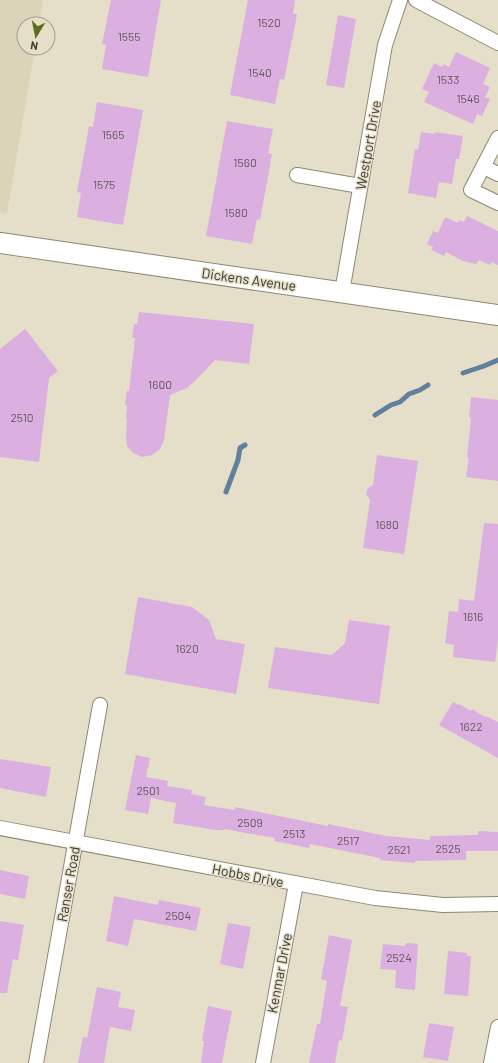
<svg xmlns="http://www.w3.org/2000/svg" width="498" height="1063" font-family="Barlow,sans-serif">
<rect width="100%" height="100%" fill="#e5dfca"/>
<path fill="#dcd4b8" d="M 0,0 L 43,0 L 39,24 L 24,24 L 24,48 L 35,48 L 7,214 L 0,213 Z"/>
<g fill="none" stroke-linecap="round" stroke-linejoin="round">
<path stroke="#61809d" stroke-width="5" d="M 463,373 L 484,366 L 498,360
M 375,415 L 391,405 L 400,402 L 409,394 L 420,390 L 428,385
M 226,492 L 238,460 L 240,448 L 245,445"/>
</g>
<path fill="#dbafe0" d="M 111,0 L 161,0 L 148,77 L 102,69 L 106,45 L 102,44 Z
M 248,0 L 295,0 L 293,14 L 297,14 L 294,30 L 284,80 L 280,79 L 275,104 L 230,95 Z
M 338,15 L 356,19 L 344,88 L 326,85 Z
M 456,52 L 490,68 L 483,84 L 490,87 L 485,97 L 490,99 L 482,116 L 477,114 L 473,124 L 424,102 L 429,92 L 422,89 L 434,63 L 442,67 L 444,64 L 449,67 Z
M 97,102 L 143,110 L 123,225 L 77,217 L 81,193 L 77,192 L 89,126 L 93,127 Z
M 227,121 L 273,129 L 268,153 L 272,154 L 263,204 L 260,220 L 257,219 L 252,244 L 206,236 Z
M 421,132 L 435,134 L 435,132 L 463,136 L 459,159 L 456,159 L 452,184 L 439,182 L 436,198 L 408,193 L 415,149 L 418,150 Z
M 467,216 L 498,231 L 498,265 L 492,262 L 490,265 L 479,260 L 476,264 L 463,261 L 446,252 L 444,256 L 431,250 L 433,247 L 427,244 L 433,231 L 438,233 L 445,217 L 458,223 L 459,220 L 464,222 Z
M 139,312 L 254,324 L 249,364 L 215,360 L 195,381 L 187,388 L 170,395 L 164,440 L 160,449 L 152,455 L 142,457 L 133,453 L 127,446 L 126,436 L 127,419 L 126,419 L 127,406 L 125,405 L 127,390 L 129,391 L 135,338 L 132,338 L 134,324 L 137,324 Z
M 25,329 L 58,371 L 49,378 L 39,462 L 0,457 L 0,349 Z
M 471,397 L 498,400 L 498,481 L 466,477 L 469,458 L 467,458 L 471,418 L 469,418 Z
M 377,455 L 418,461 L 404,554 L 363,548 L 370,500 L 366,494 L 368,488 L 373,485 Z
M 484,523 L 498,524 L 498,639 L 495,662 L 453,657 L 454,645 L 445,643 L 449,611 L 458,612 L 459,599 L 474,601 Z
M 138,597 L 192,607 L 209,620 L 216,639 L 245,644 L 236,694 L 125,674 Z
M 349,620 L 390,626 L 379,704 L 268,688 L 275,647 L 332,655 L 345,643 Z
M 453,702 L 458,705 L 459,704 L 471,711 L 472,709 L 485,717 L 486,716 L 498,722 L 498,758 L 439,725 Z
M 136,755 L 150,758 L 146,777 L 168,781 L 167,786 L 192,790 L 191,794 L 206,797 L 204,805 L 234,810 L 235,807 L 328,826 L 328,824 L 386,836 L 430,840 L 430,836 L 478,835 L 478,831 L 498,832 L 498,851 L 466,851 L 466,860 L 415,861 L 415,863 L 380,860 L 380,858 L 310,844 L 309,848 L 274,841 L 275,838 L 224,829 L 224,830 L 215,830 L 173,823 L 176,803 L 151,798 L 148,814 L 125,810 Z
M 0,759 L 51,767 L 46,797 L 0,788 Z
M 0,870 L 29,876 L 25,899 L 0,894 Z
M 114,896 L 158,905 L 159,900 L 201,908 L 196,931 L 134,919 L 128,946 L 106,941 Z
M 0,921 L 24,925 L 18,960 L 13,959 L 7,993 L 0,993 Z
M 228,923 L 251,927 L 243,969 L 220,964 Z
M 329,935 L 352,940 L 340,1006 L 348,1007 L 342,1041 L 339,1040 L 335,1063 L 309,1063 L 317,1024 L 320,1024 L 327,981 L 321,979 Z
M 406,943 L 418,944 L 415,990 L 395,988 L 396,970 L 380,969 L 383,944 L 405,946 Z
M 448,951 L 467,953 L 467,956 L 471,956 L 468,996 L 444,994 Z
M 97,987 L 121,992 L 118,1007 L 135,1010 L 131,1031 L 110,1027 L 104,1063 L 78,1063 L 83,1037 L 87,1038 Z
M 208,1006 L 232,1011 L 222,1063 L 201,1063 L 204,1041 L 202,1041 Z
M 429,1023 L 454,1027 L 448,1061 L 423,1057 Z"/>
<g fill="none" stroke-linecap="round" stroke-linejoin="round">
<defs>
<path id="street" d="M 416,0 L 498,43
M 498,138 L 471,190 L 498,203
M 484,167 L 498,174
M 297,175 L 360,186
M 342,292 L 385,45 L 400,0
M 0,828 L 375,898 L 443,905 L 498,904
M 36,1063 L 100,705
M 263,1063 L 296,884
M 491,1063 L 498,1027"/>
<path id="secondary" d="M 0,243 L 498,315"/>
</defs>
<use href="#street" stroke="#8d8774" stroke-width="16"/>
<use href="#secondary" stroke="#8d8774" stroke-width="22"/>
<use href="#street" stroke="#fff" stroke-width="14"/>
<use href="#secondary" stroke="#fff" stroke-width="20"/>
</g>
<g text-anchor="middle" dominant-baseline="central" stroke-width="3" stroke-linejoin="round" paint-order="stroke">
<g font-size="12" fill="#64585e">
<text x="269" y="22">1520</text>
<text x="129" y="36">1555</text>
<text x="260" y="72">1540</text>
<text x="448" y="79">1533</text>
<text x="468" y="98">1546</text>
<text x="113" y="134">1565</text>
<text x="245" y="162">1560</text>
<text x="104" y="184">1575</text>
<text x="236" y="212">1580</text>
<text x="160" y="384">1600</text>
<text x="22" y="417">2510</text>
<text x="387" y="524">1680</text>
<text x="473" y="616">1616</text>
<text x="187" y="648">1620</text>
<text x="471" y="726">1622</text>
<text x="148" y="790">2501</text>
<text x="250" y="822">2509</text>
<text x="294" y="833">2513</text>
<text x="348" y="840">2517</text>
<text x="448" y="848">2525</text>
<text x="399" y="849">2521</text>
<text x="178" y="915">2504</text>
<text x="399" y="957">2524</text>
</g>
<g font-size="14" fill="#3d3b32" stroke="#e5dfca">
<text transform="translate(368 145) rotate(-80)">Westport Drive</text>
<text transform="translate(249 279) rotate(8)">Dickens Avenue</text>
<text transform="translate(248 875) rotate(11)">Hobbs Drive</text>
<text transform="translate(68 884) rotate(-80)">Ranser Road</text>
<text transform="translate(279 973) rotate(-79)">Kenmar Drive</text>
</g>
</g>
<g transform="translate(36 36) rotate(190)"><circle r="19" fill="#e5dfca" stroke="#a29d8d"/>
<path d="M0-3L7 15L0 10L-7 15Z" fill="#5a6e1d"/>
<text y="-6" font-size="11" font-weight="bold" text-anchor="middle" fill="#3d3b32">N</text>
</g>
</svg>
